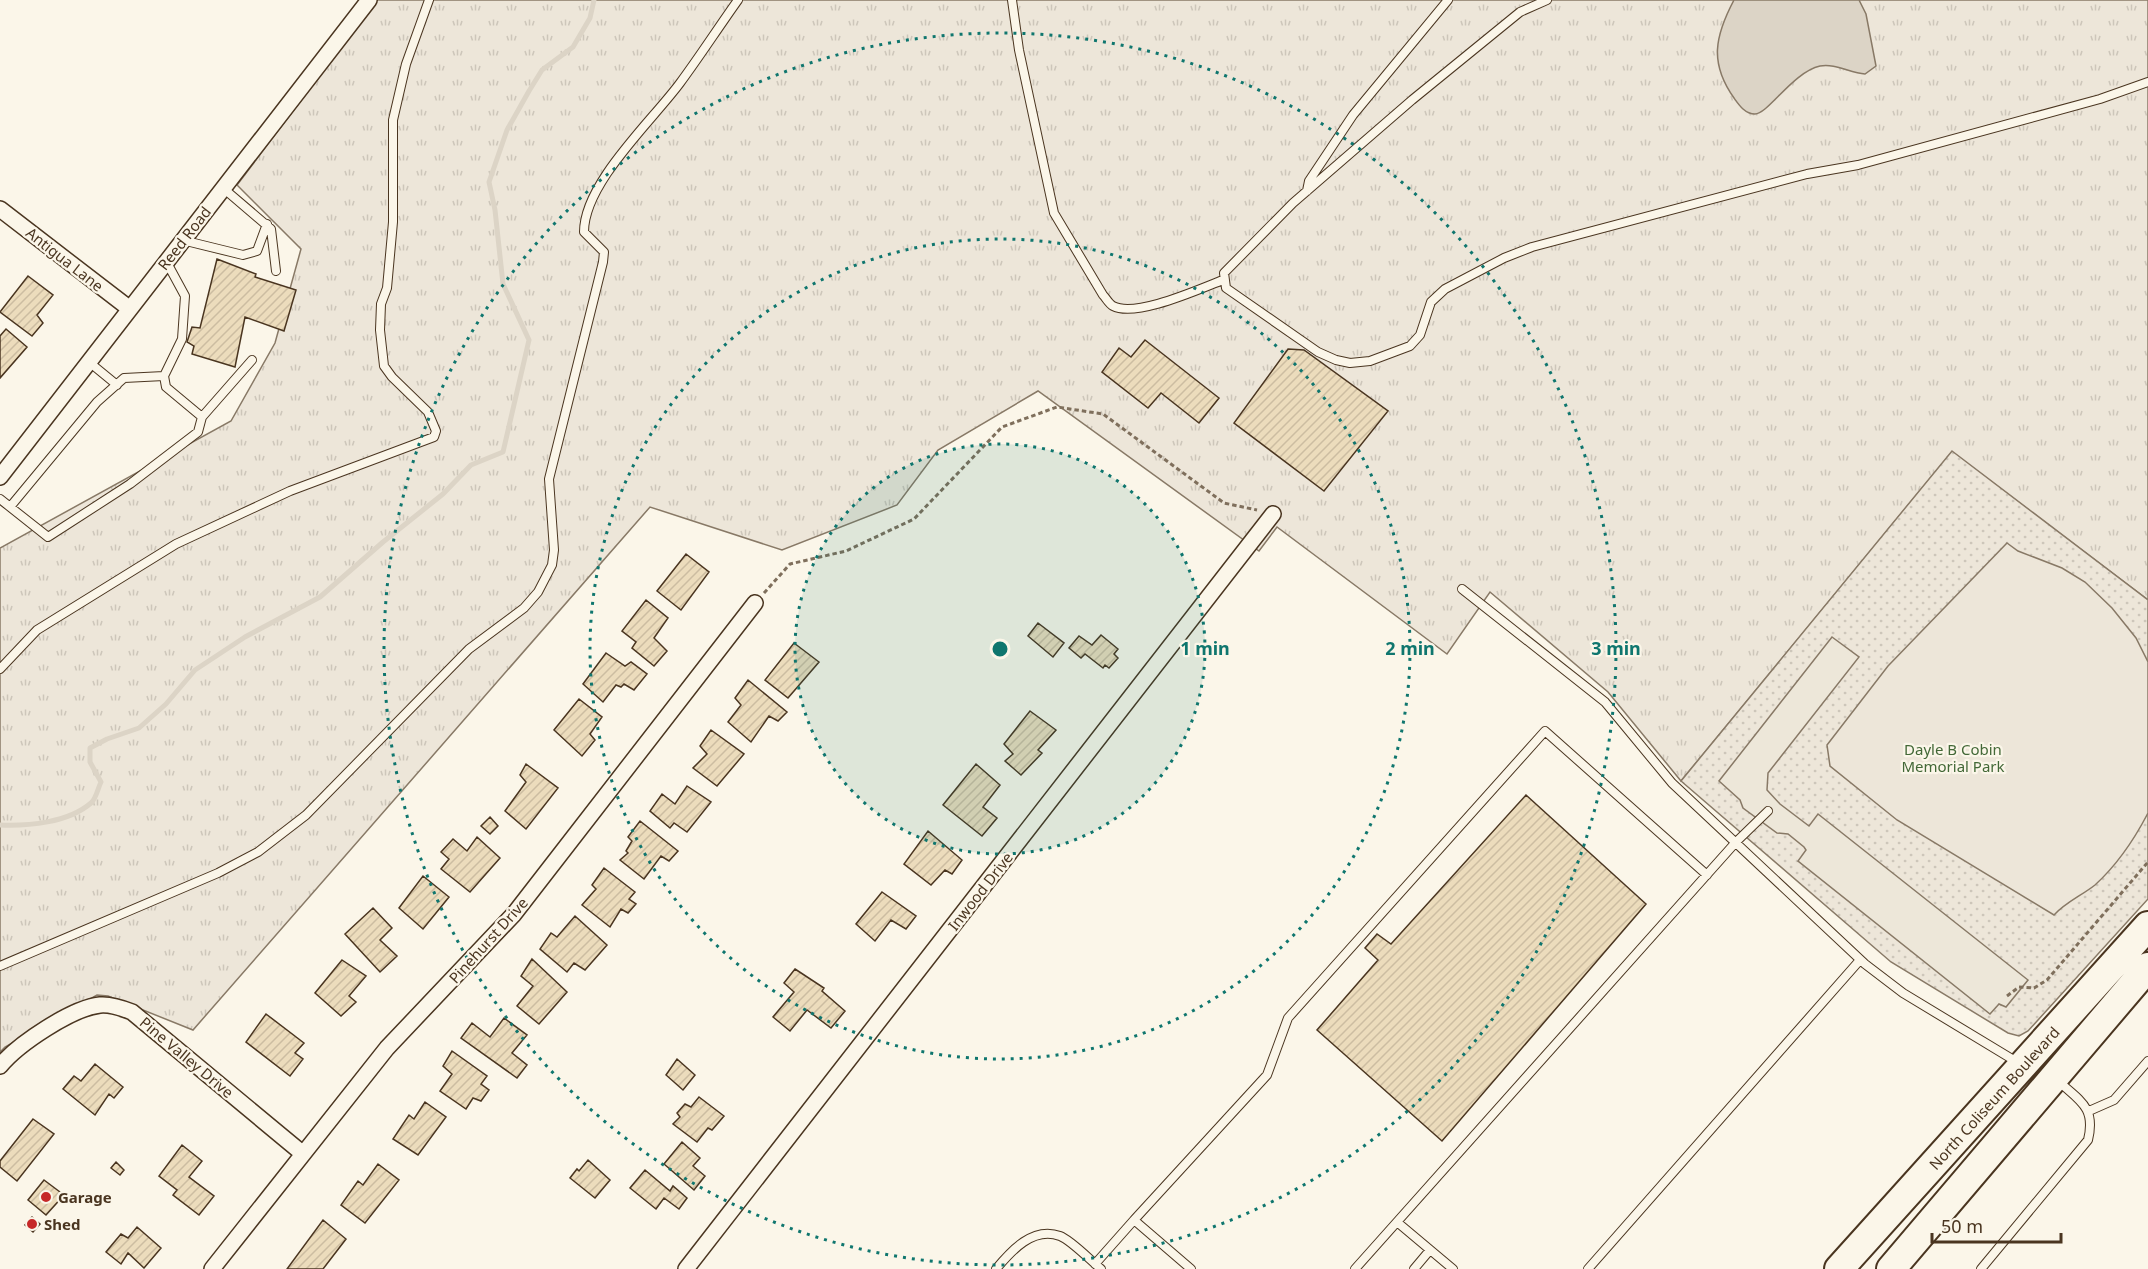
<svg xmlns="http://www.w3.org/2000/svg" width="2148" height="1269" font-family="'Noto Sans',sans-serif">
<defs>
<pattern id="grass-tufts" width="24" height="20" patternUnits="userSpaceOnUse" patternTransform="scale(1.5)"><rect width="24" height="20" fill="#ede6d9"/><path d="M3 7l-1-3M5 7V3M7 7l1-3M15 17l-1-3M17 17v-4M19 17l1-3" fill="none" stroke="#cdc6ba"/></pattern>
<pattern id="park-dots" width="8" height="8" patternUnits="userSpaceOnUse" patternTransform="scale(1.5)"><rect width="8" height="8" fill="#ede6d9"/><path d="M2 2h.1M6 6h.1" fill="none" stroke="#cdc6ba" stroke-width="1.8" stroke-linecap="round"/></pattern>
<pattern id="building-hatch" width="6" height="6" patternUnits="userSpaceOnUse" patternTransform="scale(1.5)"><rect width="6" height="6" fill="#ecdcbc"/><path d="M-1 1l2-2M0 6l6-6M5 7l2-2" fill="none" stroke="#ccbda1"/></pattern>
</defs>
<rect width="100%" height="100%" fill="#fbf6e9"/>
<path fill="url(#grass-tufts)" stroke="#887966" stroke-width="1.5" d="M 377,0 L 2148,0 L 2148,600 L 1952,452 L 1681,781 L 1608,692 L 1490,592 L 1447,654 L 1277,527 L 1259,551 L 1038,391 L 938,450 L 897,505 L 782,550 L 650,507 L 193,1030 L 108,996 L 97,995 L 5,1047 L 0,1052 L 0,548 L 231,421 L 275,343 L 301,249 L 237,185 Z"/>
<path fill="url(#park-dots)" stroke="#887966" stroke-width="1.5" d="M 1952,451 L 2148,600 L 2148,899 L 2028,1031 L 2019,1036 L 2008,1033 L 1891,962 L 1681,781 Z"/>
<path fill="#ede6d9" stroke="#887966" stroke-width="1.5" d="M 2007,543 L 2018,551 L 2062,568 L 2085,582 L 2112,608 L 2136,638 L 2148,662 L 2148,813 C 2134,840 2117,865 2095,885 C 2081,896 2066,902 2054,915 L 1897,820 L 1830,766 L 1827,745 L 1888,666 Z"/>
<path fill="#ede7d9" stroke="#887966" stroke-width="1.5" d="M 1832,637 L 1859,657 L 1768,773 L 1767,790 L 1780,804 L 1809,826 L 1818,814 L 2028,980 L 2006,1007 L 1999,1004 L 1990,1014 L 1798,861 L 1806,850 L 1804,847 L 1788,834 L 1777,833 L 1743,808 L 1740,800 L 1719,781 Z"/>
<path fill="#dcd4c6" stroke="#887966" stroke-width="1.5" d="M 1734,0 L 1859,0 L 1866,14 L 1876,66 L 1865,74 C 1850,73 1835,63 1820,66 C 1793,72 1768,114 1755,114 C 1745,114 1739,105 1734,98 C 1709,63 1715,36 1734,0 Z"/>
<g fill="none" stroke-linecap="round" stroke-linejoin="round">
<path stroke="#dcd4c6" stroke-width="5" d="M 0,825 C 28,826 68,823 91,803 C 96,799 98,788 101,782 L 90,762 L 90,748 L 107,739 L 139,728 L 166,704 L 195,670 L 245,637 L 320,597 L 383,542 L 443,494 L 471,465 L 503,452 L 529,340 L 503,284 L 495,210 L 489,182 L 507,130 L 529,91 L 542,70 L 573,47 L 590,18 L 594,0"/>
</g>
<path fill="url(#building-hatch)" stroke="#4a3520" stroke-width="1.5" d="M 217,259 L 256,274 L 255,277 L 296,290 L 284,331 L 245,317 L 235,367 L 192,354 L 194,346 L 187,342 L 192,327 L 200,328 Z
M 28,276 L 53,295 L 37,315 L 43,323 L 32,336 L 0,312 Z
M 6,329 L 27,347 L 0,378 L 0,336 Z
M 1145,340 L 1219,398 L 1199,423 L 1161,393 L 1148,408 L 1102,372 L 1119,348 L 1131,357 Z
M 1288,349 L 1304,350 L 1388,411 L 1324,491 L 1234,423 Z
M 686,554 L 709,572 L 681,610 L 657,591 Z
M 646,600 L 668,618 L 654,638 L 667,651 L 654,666 L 632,648 L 636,642 L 622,631 Z
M 1038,623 L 1064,643 L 1053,657 L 1028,636 Z
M 1101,635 L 1118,649 L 1114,654 L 1118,658 L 1109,668 L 1105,665 L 1103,668 L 1085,654 L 1081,658 L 1069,648 L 1079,636 L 1092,645 Z
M 794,643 L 819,662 L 788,698 L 765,680 Z
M 606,653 L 625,666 L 631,662 L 647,674 L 634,690 L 624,684 L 621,687 L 616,685 L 603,702 L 583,684 Z
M 748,680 L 787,712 L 778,721 L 769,716 L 751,742 L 728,722 L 741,705 L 735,698 Z
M 579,699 L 602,717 L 590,734 L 595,740 L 582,756 L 554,730 Z
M 1030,711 L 1056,730 L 1038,750 L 1042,753 L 1021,775 L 1005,761 L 1013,754 L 1004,744 Z
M 711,730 L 744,754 L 717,786 L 693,768 L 707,754 L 700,746 Z
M 526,764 L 558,788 L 526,829 L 505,811 L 526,782 L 520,775 Z
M 976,764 L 1000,785 L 983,807 L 997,818 L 982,836 L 943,805 Z
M 687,786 L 711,802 L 687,832 L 674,823 L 670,828 L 650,811 L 662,794 L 675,804 Z
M 1526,795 L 1646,904 L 1442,1141 L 1317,1030 L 1378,960 L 1365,948 L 1377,934 L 1391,944 Z
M 490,817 L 498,826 L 490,834 L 481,826 Z
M 640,821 L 678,851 L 669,861 L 661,856 L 644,879 L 620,860 L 628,853 L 626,851 L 632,841 L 628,837 Z
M 928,831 L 962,860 L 952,874 L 945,870 L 931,885 L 904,864 Z
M 477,837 L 500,858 L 470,892 L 441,869 L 449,859 L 441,852 L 453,839 L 467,851 Z
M 604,868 L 635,892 L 629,899 L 636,904 L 628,913 L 621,909 L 610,927 L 582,905 L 596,889 L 592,885 Z
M 423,876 L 449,897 L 423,929 L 399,908 Z
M 882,892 L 916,916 L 906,929 L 891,920 L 875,941 L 856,924 Z
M 373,908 L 392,928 L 380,940 L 397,956 L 380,972 L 345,934 Z
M 575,916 L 607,945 L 585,970 L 574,963 L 567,972 L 540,949 L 551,933 L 557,937 Z
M 532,959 L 567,992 L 539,1024 L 517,1006 L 533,986 L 521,976 Z
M 342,960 L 366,976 L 349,996 L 356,1002 L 341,1016 L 315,993 Z
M 795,969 L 824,988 L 822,991 L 845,1011 L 831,1028 L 807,1010 L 790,1031 L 773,1017 L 794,992 L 784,983 Z
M 266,1014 L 304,1043 L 295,1053 L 303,1059 L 290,1076 L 246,1042 Z
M 504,1018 L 527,1035 L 512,1053 L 527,1065 L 517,1078 L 461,1038 L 472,1023 L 490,1037 Z
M 452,1051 L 487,1076 L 481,1084 L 489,1090 L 481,1101 L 473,1098 L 466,1109 L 440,1091 L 452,1074 L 443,1066 Z
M 677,1059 L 695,1075 L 683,1090 L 666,1075 Z
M 95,1064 L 123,1087 L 114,1098 L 109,1094 L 95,1115 L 63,1089 L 74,1076 L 81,1081 Z
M 699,1097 L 724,1116 L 712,1130 L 708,1128 L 697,1142 L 673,1124 L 680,1117 L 677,1113 L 685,1104 L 691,1107 Z
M 425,1102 L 446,1117 L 418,1155 L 393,1139 L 409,1115 L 414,1119 Z
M 33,1119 L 54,1134 L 17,1181 L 0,1167 L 0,1161 Z
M 682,1142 L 700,1158 L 693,1166 L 705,1176 L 694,1190 L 664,1164 Z
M 182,1145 L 202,1161 L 189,1177 L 214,1196 L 199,1215 L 173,1195 L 177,1190 L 159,1176 Z
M 588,1160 L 610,1180 L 595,1198 L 570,1178 L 577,1169 L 579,1171 Z
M 116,1162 L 124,1170 L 120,1175 L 111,1168 Z
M 378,1164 L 399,1180 L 365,1223 L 341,1205 L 358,1181 L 363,1185 Z
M 645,1170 L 670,1191 L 673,1186 L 687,1198 L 679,1209 L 664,1198 L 656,1209 L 630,1188 Z
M 44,1180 L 64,1195 L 46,1215 L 28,1200 Z
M 32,1217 L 40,1224 L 33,1232 L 25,1225 Z
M 323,1220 L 346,1239 L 323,1269 L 287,1269 Z
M 137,1227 L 161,1248 L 144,1268 L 128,1253 L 121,1264 L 106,1252 L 121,1234 L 128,1238 Z"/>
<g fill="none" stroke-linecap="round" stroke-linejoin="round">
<defs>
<path id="lane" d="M 1012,0 L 1019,50 L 1054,213 L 1103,295 C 1106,298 1109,304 1113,306 C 1136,318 1199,289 1223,280
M 1547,0 L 1520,12 L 1412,100 L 1293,203 L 1224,273 L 1226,288 L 1318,352 L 1336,360 L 1350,363 L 1370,361 L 1410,346 L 1420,335 L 1431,302 L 1445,289 L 1504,258 L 1532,247 L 1807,174 L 1858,165 L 2100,99 L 2148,82
M 223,188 L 271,229 L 276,271
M 1307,191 L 1309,181 L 1353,115 L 1448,0
M 182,240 L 243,255 L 257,251 L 267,224
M 89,362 L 117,385
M 202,417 L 252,360
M 0,499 L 48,537 L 130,484 L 198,432 L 202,417 L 166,387 L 164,376 L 182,339 L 185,296 L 166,261
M 10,507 L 97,402 L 124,378 L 164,376
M 1462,589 L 1605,702 L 1672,783 L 1865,964 L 1903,993 L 2017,1062
M 0,669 L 37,630 L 176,544 L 290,491 L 434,437 L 436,431 L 428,412 L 392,377 L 384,366 L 380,330 L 381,304 L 387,288 L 393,222 L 393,120 L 406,64 L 429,0
M 0,966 L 218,873 L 258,852 L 306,815 L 469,649 L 524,608 L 538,592 L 552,565 L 554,550 L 549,479 L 603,262 L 604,252 L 584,232 C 584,183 652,121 680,83 C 700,56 718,28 738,0
M 2089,1111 L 2114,1100 L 2148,1061
M 1397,1222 L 1453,1269
M 1095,1264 L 1134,1220
M 996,1269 C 1011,1251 1033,1226 1060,1236 C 1071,1240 1091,1261 1101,1269
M 1191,1269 L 1134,1220 L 1267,1075 L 1288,1018 L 1545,731 L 1707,875
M 1355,1269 L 1736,842 L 1768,811
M 1414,1269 L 1430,1250
M 1588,1269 L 1860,960
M 1981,1269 L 2088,1140 C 2096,1107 2080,1101 2057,1080"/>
<path id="street" d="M 0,209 L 130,309
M 0,477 L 369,0
M 0,1066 C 18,1044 72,1008 100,1005 C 111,1004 122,1008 132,1012 L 302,1153
M 212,1269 L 387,1048 L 514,914 L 755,603
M 686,1269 L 1273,514"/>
<path id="highway" d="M 1839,1269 L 2148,926
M 1891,1269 L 2148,967"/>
</defs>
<use href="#lane" stroke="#4a3520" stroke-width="10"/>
<use href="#street" stroke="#4a3520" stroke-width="18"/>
<use href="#highway" stroke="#4a3520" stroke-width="32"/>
<path stroke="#7f6f5c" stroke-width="3" stroke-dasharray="4.5 3" stroke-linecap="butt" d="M 764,593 L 790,564 L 846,551 L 914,519 L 1002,427 L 1057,407 L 1103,414 L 1224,503 L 1257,510
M 2007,996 L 2019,987 L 2034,988 L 2047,980 L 2148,862"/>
<use href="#lane" stroke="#fbf6e9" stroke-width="8"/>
<use href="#street" stroke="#fbf6e9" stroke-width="15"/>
<use href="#highway" stroke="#fbf6e9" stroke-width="28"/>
</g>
<circle cx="1000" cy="649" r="205" fill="#0f766e" fill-opacity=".12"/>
<g fill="none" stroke="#0f766e" stroke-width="3" stroke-dasharray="3 6">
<circle cx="1000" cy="649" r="205"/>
<circle cx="1000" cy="649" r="410"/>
<circle cx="1000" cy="649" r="616"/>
</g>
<g fill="#c62828" stroke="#fbf6e9" stroke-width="2">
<circle cx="46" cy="1197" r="6"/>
<circle cx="32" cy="1224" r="6"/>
</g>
<g text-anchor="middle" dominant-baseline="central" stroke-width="4.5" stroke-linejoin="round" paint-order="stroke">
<g font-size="15" fill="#4a3520" stroke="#fbf6e9">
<text transform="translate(184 238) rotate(-52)">Reed Road</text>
<text transform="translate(65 259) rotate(38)">Antigua Lane</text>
<text transform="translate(980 891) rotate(-52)">Inwood Drive</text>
<text transform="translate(488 940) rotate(-48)">Pinehurst Drive</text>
<text transform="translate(187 1057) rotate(40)">Pine Valley Drive</text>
<text transform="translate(1994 1098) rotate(-48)">North Coliseum Boulevard</text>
</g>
<g font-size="15" fill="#436837" stroke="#fbf6e9">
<text x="1953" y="749">Dayle B Cobin<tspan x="1953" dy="17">Memorial Park</tspan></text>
</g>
<g font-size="15" font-weight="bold" fill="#4a3520" stroke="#fbf6e9" text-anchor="start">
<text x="58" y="1197">Garage</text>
<text x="44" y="1224">Shed</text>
</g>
</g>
<circle cx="1000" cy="649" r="9" fill="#0f766e" stroke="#fbf6e9" stroke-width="3"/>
<g font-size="18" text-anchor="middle" font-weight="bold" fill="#0f766e" stroke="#fbf6e9" stroke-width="4.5" stroke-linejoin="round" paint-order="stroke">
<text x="1205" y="655">1 min</text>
<text x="1410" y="655">2 min</text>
<text x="1616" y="655">3 min</text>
</g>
<path d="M1932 1233v9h129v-9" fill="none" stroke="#4a3520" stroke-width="3"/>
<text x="1941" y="1233" font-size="18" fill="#4a3520" stroke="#fbf6e9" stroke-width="4.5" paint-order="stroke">50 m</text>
</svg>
